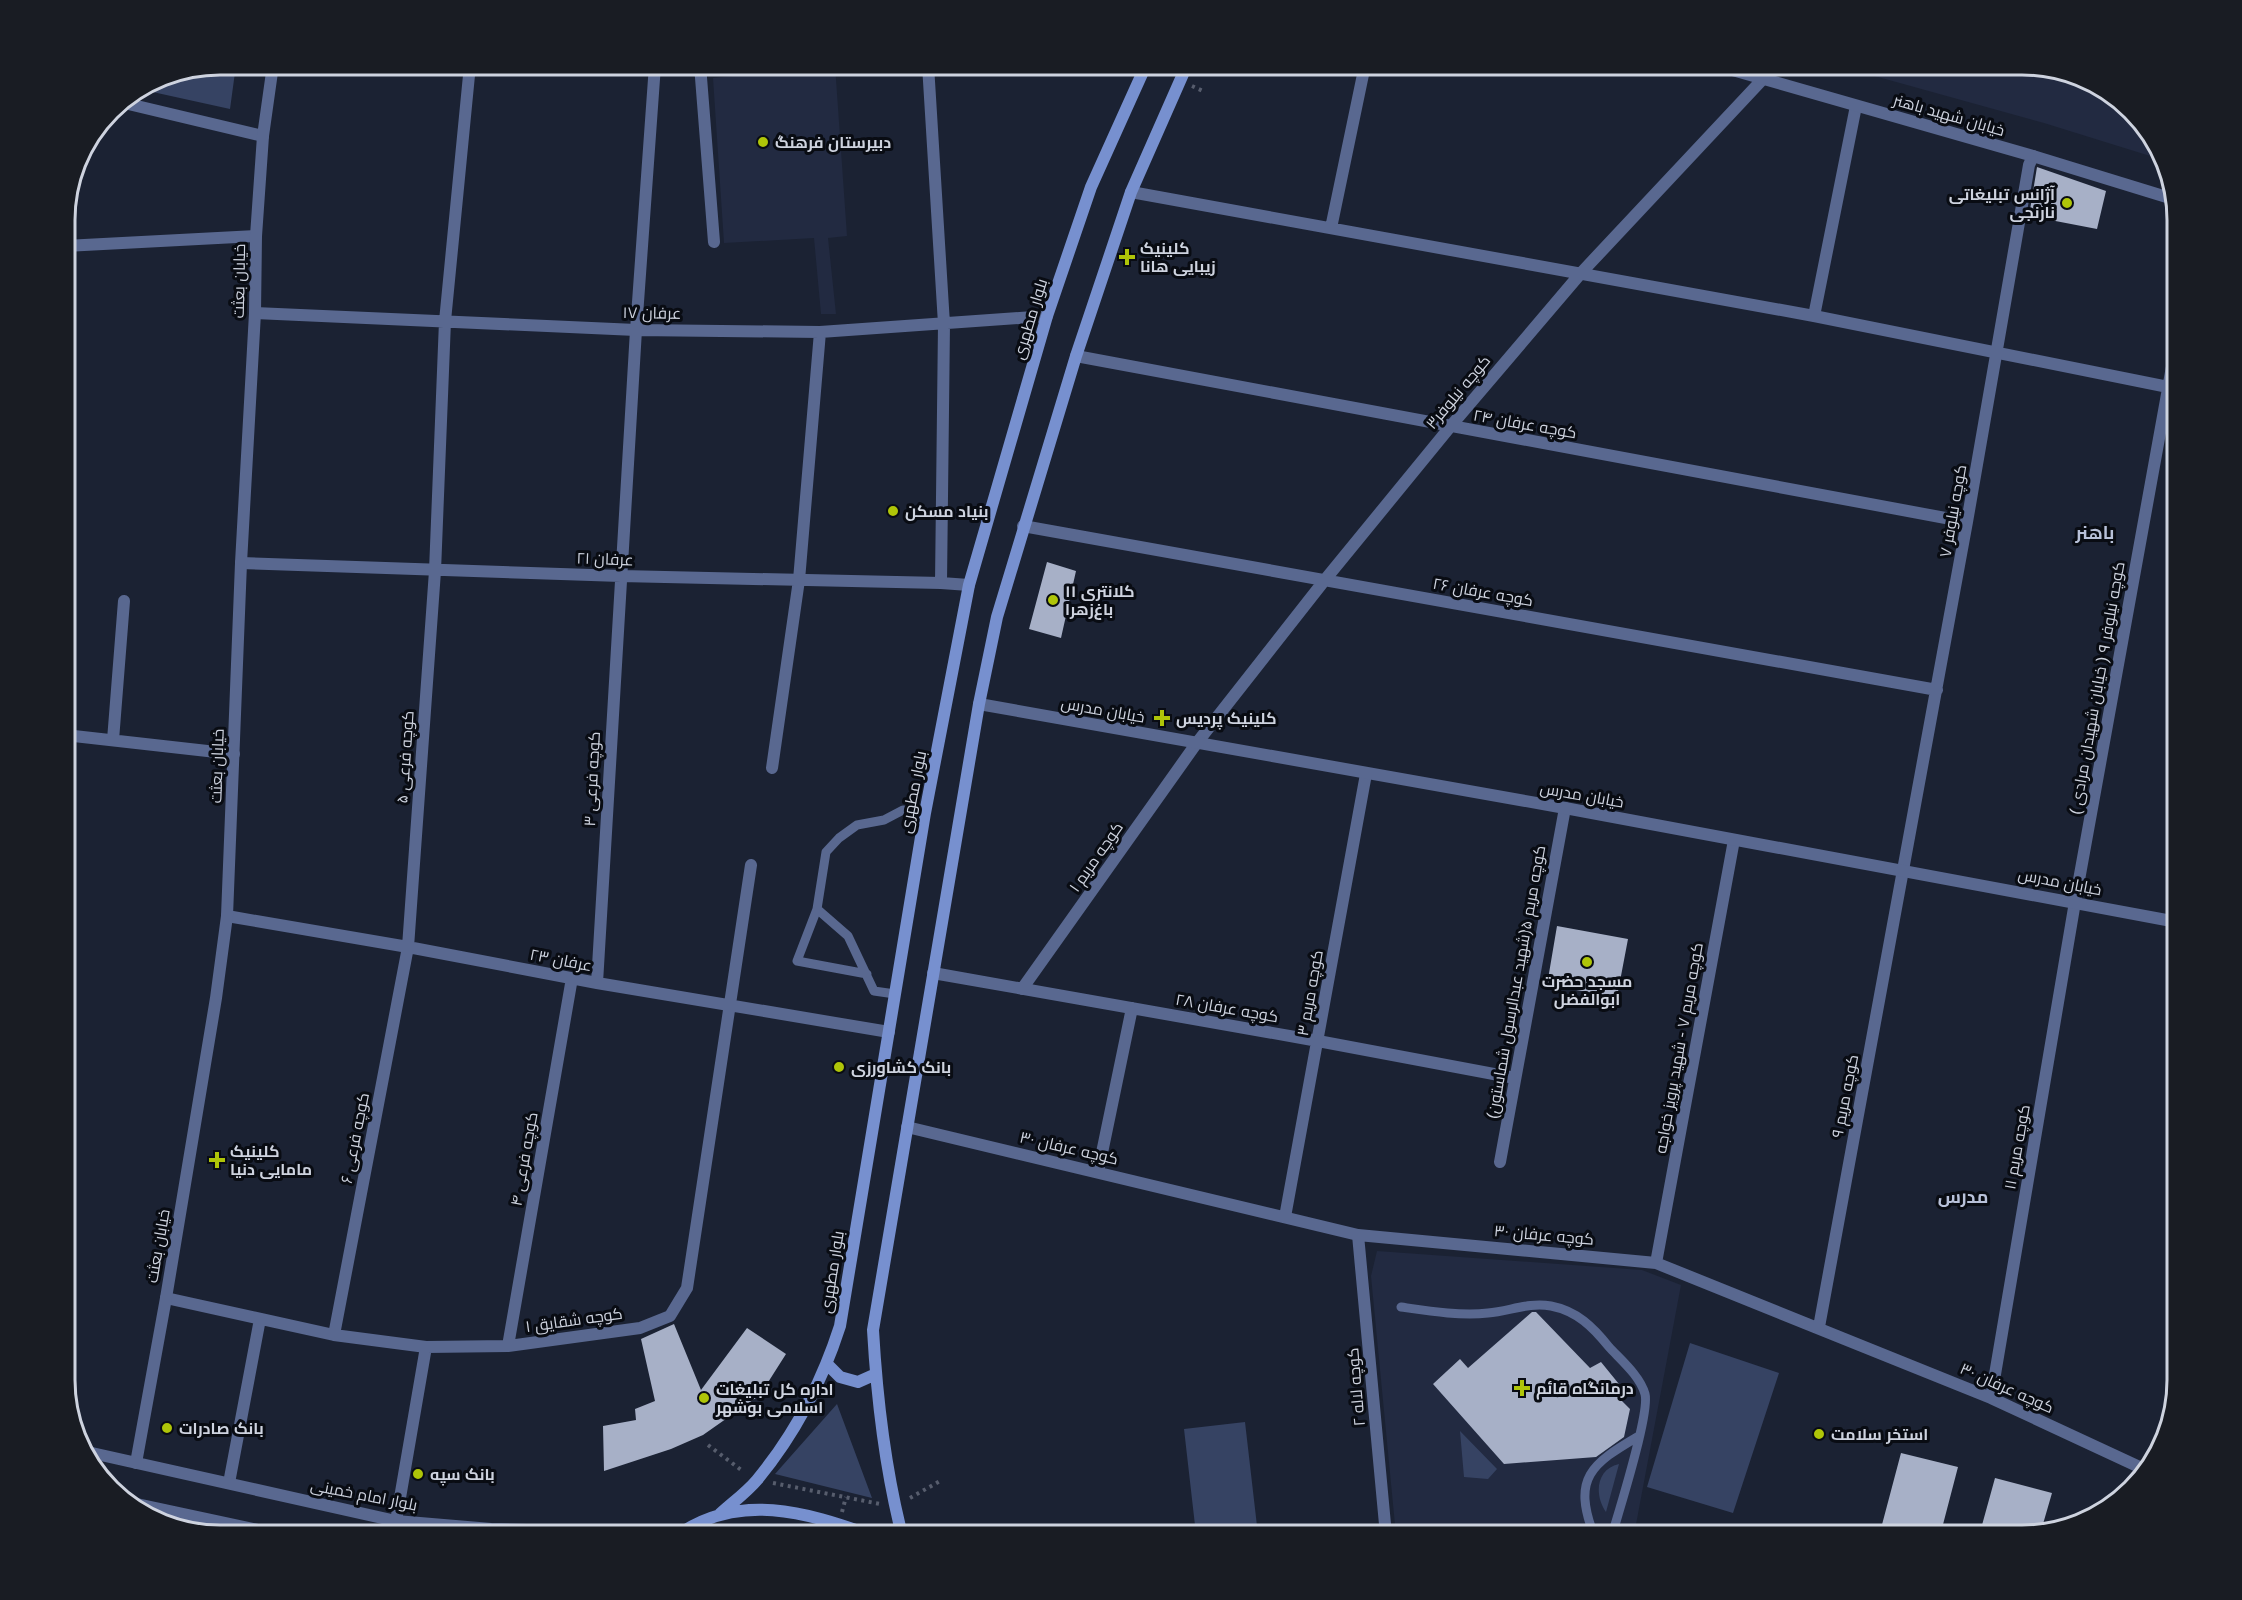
<svg xmlns="http://www.w3.org/2000/svg" width="2242" height="1600" font-family="Helvetica,Cairo,sans-serif">
<rect width="100%" height="100%" fill="#1b2233"/>
<path fill="#222a41" d="M 835,65 L 847,236 L 828,238 L 836,314 L 821,314 L 814,238 L 724,243 L 713,78 Z
M 1873,65 L 2022,65 L 2072,73 L 2116,96 L 2161,151 L 2163,160 L 2044,123 L 1871,75 Z
M 1377,1251 L 1642,1270 L 1681,1285 L 1634,1535 L 1396,1535 L 1371,1276 Z"/>
<path fill="#364363" d="M 220,65 L 236,65 L 230,109 L 139,89 L 161,76 Z
M 1690,1343 L 1779,1373 L 1733,1513 L 1647,1487 Z
M 837,1404 L 872,1498 L 775,1474 Z
M 1245,1422 L 1257,1526 L 1196,1534 L 1184,1429 Z
M 1460,1431 L 1497,1469 L 1488,1479 L 1464,1477 Z
M 1619,1464 L 1606,1512 C 1594,1495 1596,1469 1619,1464 Z"/>
<path fill="#a7b0c7" d="M 2037,167 L 2106,191 L 2097,229 L 2029,216 Z
M 1047,562 L 1076,571 L 1061,638 L 1029,629 Z
M 1557,926 L 1628,939 L 1617,997 L 1547,985 Z
M 1532,1312 L 1536,1312 L 1590,1368 L 1601,1362 L 1623,1389 L 1615,1394 L 1630,1409 L 1624,1437 L 1596,1457 L 1504,1464 L 1433,1384 L 1460,1359 L 1468,1368 Z
M 674,1324 L 701,1390 L 747,1328 L 786,1354 L 760,1395 L 703,1435 L 671,1449 L 604,1471 L 603,1426 L 636,1420 L 635,1409 L 655,1401 L 641,1339 Z
M 1901,1453 L 1958,1467 L 1940,1536 L 1879,1536 Z
M 1995,1478 L 2052,1493 L 2041,1531 L 2022,1536 L 1979,1536 Z"/>
<g fill="none" stroke-linecap="round" stroke-linejoin="round">
<path stroke="#575d6d" stroke-width="4" stroke-dasharray="3 4.5" stroke-linecap="butt" d="M 1192,86 L 1203,91
M 708,1445 L 744,1472
M 773,1483 L 880,1504
M 910,1498 L 940,1481
M 842,1512 L 846,1497"/>
<path stroke="#596890" stroke-width="9" d="M 817,909 L 797,961 L 867,974
M 895,994 L 874,991 L 848,936 L 817,909 L 826,852 L 839,838 L 857,825 L 884,820 L 903,810 L 925,813
M 1401,1307 C 1429,1311 1460,1316 1488,1313 C 1510,1311 1529,1302 1551,1306 C 1577,1311 1593,1327 1609,1347 C 1621,1360 1640,1376 1645,1394 C 1650,1413 1619,1511 1612,1535
M 1594,1535 C 1572,1478 1591,1464 1639,1436"/>
<path stroke="#596890" stroke-width="12" d="M 700,65 L 714,242
M 928,65 L 944,324 L 941,583
M 655,68 L 703,65
M 120,102 L 263,136
M 1131,192 L 1814,316 L 2168,387
M 1331,228 L 1365,65
M 65,246 L 256,236
M 255,313 L 636,330 L 820,332 L 1047,316
M 1814,316 L 1856,106
M 1076,356 L 1967,522
M 1023,526 L 1937,690
M 241,563 L 621,576 L 941,583 L 969,585
M 65,735 L 234,754
M 113,740 L 124,601
M 772,768 L 799,580 L 820,332
M 227,916 L 408,947 L 597,983 L 889,1032
M 933,973 L 1318,1041 L 1515,1078
M 597,983 L 636,330 L 655,65
M 1022,989 L 1196,744 L 1324,581 L 1450,427 L 1581,273 L 1776,65
M 907,1127 L 1358,1235 L 1656,1263 L 1991,1398 L 2148,1471
M 1500,1162 L 1565,808
M 1098,1172 L 1132,1008
M 1285,1217 L 1366,774
M 1358,1235 L 1386,1535
M 1656,1263 L 1734,840
M 166,1298 L 334,1335 L 426,1347 L 508,1346 L 640,1328 L 670,1316 L 687,1288 L 751,865
M 1819,1327 L 1967,522 L 2029,165 L 2033,156
M 334,1335 L 408,947 L 435,571 L 445,321 L 470,65
M 508,1346 L 572,978
M 1991,1398 L 2075,902 L 2177,339
M 229,1483 L 260,1319
M 396,1521 L 426,1347"/>
<path stroke="#596890" stroke-width="12" d="M 1715,65 L 2033,156 L 2173,199
M 979,704 L 1565,808 L 2177,922
M 83,1451 L 396,1521 L 491,1529 L 679,1534
M 136,1463 L 166,1298 L 216,998 L 227,916 L 241,563 L 255,313 L 256,236 L 263,136 L 273,65
M 123,1501 L 281,1535"/>
<path stroke="#7790cf" stroke-width="12" d="M 827,1364 L 840,1377 L 858,1382 L 876,1374
M 720,1514 C 732,1503 747,1492 757,1480 C 795,1434 822,1382 840,1326 L 925,813 L 969,585 L 1047,316 L 1091,187 L 1146,65
M 678,1535 C 739,1492 806,1512 870,1535
M 902,1535 C 885,1468 877,1400 873,1330 L 979,704 L 997,617 L 1076,356 L 1131,192 L 1187,65"/>
</g>
<g fill="#afc508" stroke="#090c13" stroke-width="2">
<circle cx="763" cy="142" r="6"/>
<circle cx="2067" cy="203" r="6"/>
<path d="M1124 248h6v6h6v6h-6v6h-6v-6h-6v-6h6z"/>
<circle cx="893" cy="511" r="6"/>
<circle cx="1053" cy="600" r="6"/>
<path d="M1159 709h6v6h6v6h-6v6h-6v-6h-6v-6h6z"/>
<circle cx="1587" cy="962" r="6"/>
<circle cx="839" cy="1067" r="6"/>
<path d="M214 1151h6v6h6v6h-6v6h-6v-6h-6v-6h6z"/>
<path d="M1519 1379h6v6h6v6h-6v6h-6v-6h-6v-6h6z"/>
<circle cx="704" cy="1398" r="6"/>
<circle cx="167" cy="1428" r="6"/>
<circle cx="1819" cy="1434" r="6"/>
<circle cx="418" cy="1474" r="6"/>
</g>
<g text-anchor="middle" dominant-baseline="central" stroke-width="6" stroke-linejoin="round" paint-order="stroke">
<g font-size="16" fill="#ced3df" stroke="#090c13">
<text transform="translate(1949 115) rotate(16)">خیابان شهید باهنر</text>
<text transform="translate(239 281) rotate(-89)">خیابان بعثت</text>
<text transform="translate(652 313) rotate(1)">عرفان ۱۷</text>
<text transform="translate(1030 319) rotate(-73)">بلوار مطهری</text>
<text transform="translate(1458 392) rotate(-50)">کوچه نیلوفر۳</text>
<text transform="translate(1525 424) rotate(10)">کوچه عرفان ۲۴</text>
<text transform="translate(1953 511) rotate(-80)">کوچه نیلوفر ۷</text>
<text transform="translate(605 559) rotate(2)">عرفان ۲۱</text>
<text transform="translate(1483 592) rotate(10)">کوچه عرفان ۲۶</text>
<text transform="translate(2097 688) rotate(-80)">کوچه نیلوفر ۹ ( خیابان شهیدان مرادی )</text>
<text transform="translate(1103 710) rotate(10)">خیابان مدرس</text>
<text transform="translate(405 757) rotate(-86)">کوچه فرعی ۵</text>
<text transform="translate(217 766) rotate(-88)">خیابان بعثت</text>
<text transform="translate(592 779) rotate(-87)">کوچه فرعی ۳</text>
<text transform="translate(913 792) rotate(-79)">بلوار مطهری</text>
<text transform="translate(1582 795) rotate(10)">خیابان مدرس</text>
<text transform="translate(1096 857) rotate(-55)">کوچه مریم ۱</text>
<text transform="translate(2060 882) rotate(11)">خیابان مدرس</text>
<text transform="translate(561 960) rotate(11)">عرفان ۲۳</text>
<text transform="translate(1516 982) rotate(-80)">کوچه مریم ۵(شهید عبدالرسول شماستون)</text>
<text transform="translate(1310 993) rotate(-80)">کوچه مریم ۳</text>
<text transform="translate(1227 1008) rotate(10)">کوچه عرفان ۲۸</text>
<text transform="translate(1679 1048) rotate(-80)">کوچه مریم ۷ - شهید پرویز خواجه</text>
<text transform="translate(1845 1096) rotate(-79)">کوچه مریم ۹</text>
<text transform="translate(355 1138) rotate(-79)">کوچه فرعی ۶</text>
<text transform="translate(2017 1147) rotate(-80)">کوچه مریم ۱۱</text>
<text transform="translate(1069 1148) rotate(13)">کوچه عرفان ۳۰</text>
<text transform="translate(524 1159) rotate(-80)">کوچه فرعی ۴</text>
<text transform="translate(1544 1235) rotate(5)">کوچه عرفان ۳۰</text>
<text transform="translate(158 1246) rotate(-80)">خیابان بعثت</text>
<text transform="translate(832 1272) rotate(-81)">بلوار مطهری</text>
<text transform="translate(574 1320) rotate(-8)">کوچه شقایق ۱</text>
<text transform="translate(1356 1387) rotate(-95)">کوچه لاله ۲</text>
<text transform="translate(2007 1388) rotate(24)">کوچه عرفان ۳۰</text>
<text transform="translate(364 1495) rotate(11)">بلوار امام خمینی</text>
</g>
<g font-size="16" font-weight="bold" fill="#ced3df" stroke="#090c13" text-anchor="start">
<text x="775" y="142">دبیرستان فرهنگ</text>
<text x="2055" y="194" text-anchor="end">آژانس تبلیغاتی<tspan x="2055" dy="18">نارنجی</tspan></text>
<text x="1140" y="248">کلینیک<tspan x="1140" dy="18">زیبایی هانا</tspan></text>
<text x="905" y="511">بنیاد مسکن</text>
<text x="1065" y="591">کلانتری ۱۱<tspan x="1065" dy="18">باغ‌زهرا</tspan></text>
<text x="1176" y="718">کلینیک پردیس</text>
<text x="1587" y="981" text-anchor="middle">مسجد حضرت<tspan x="1587" dy="18">ابوالفضل</tspan></text>
<text x="851" y="1067">بانک کشاورزی</text>
<text x="230" y="1151">کلینیک<tspan x="230" dy="18">مامایی دنیا</tspan></text>
<text x="1536" y="1388">درمانگاه قائم</text>
<text x="716" y="1389">اداره کل تبلیغات<tspan x="716" dy="18">اسلامی بوشهر</tspan></text>
<text x="179" y="1428">بانک صادرات</text>
<text x="1831" y="1434">استخر سلامت</text>
<text x="430" y="1474">بانک سپه</text>
</g>
<g font-size="18" font-weight="bold" fill="#b8c1d9" stroke="#090c13">
<text x="2095" y="533">باهنر</text>
<text x="1963" y="1197">مدرس</text>
</g>
</g>
<path d="M0 0H2242V1600H0ZM220 75H2022A145 145 0 0 1 2167 220V1380A145 145 0 0 1 2022 1525H220A145 145 0 0 1 75 1380V220A145 145 0 0 1 220 75Z" fill="#191c23" fill-rule="evenodd"/>
<path fill="none" stroke="#ced3df" stroke-width="3" d="M220 75H2022A145 145 0 0 1 2167 220V1380A145 145 0 0 1 2022 1525H220A145 145 0 0 1 75 1380V220A145 145 0 0 1 220 75Z"/>
</svg>
